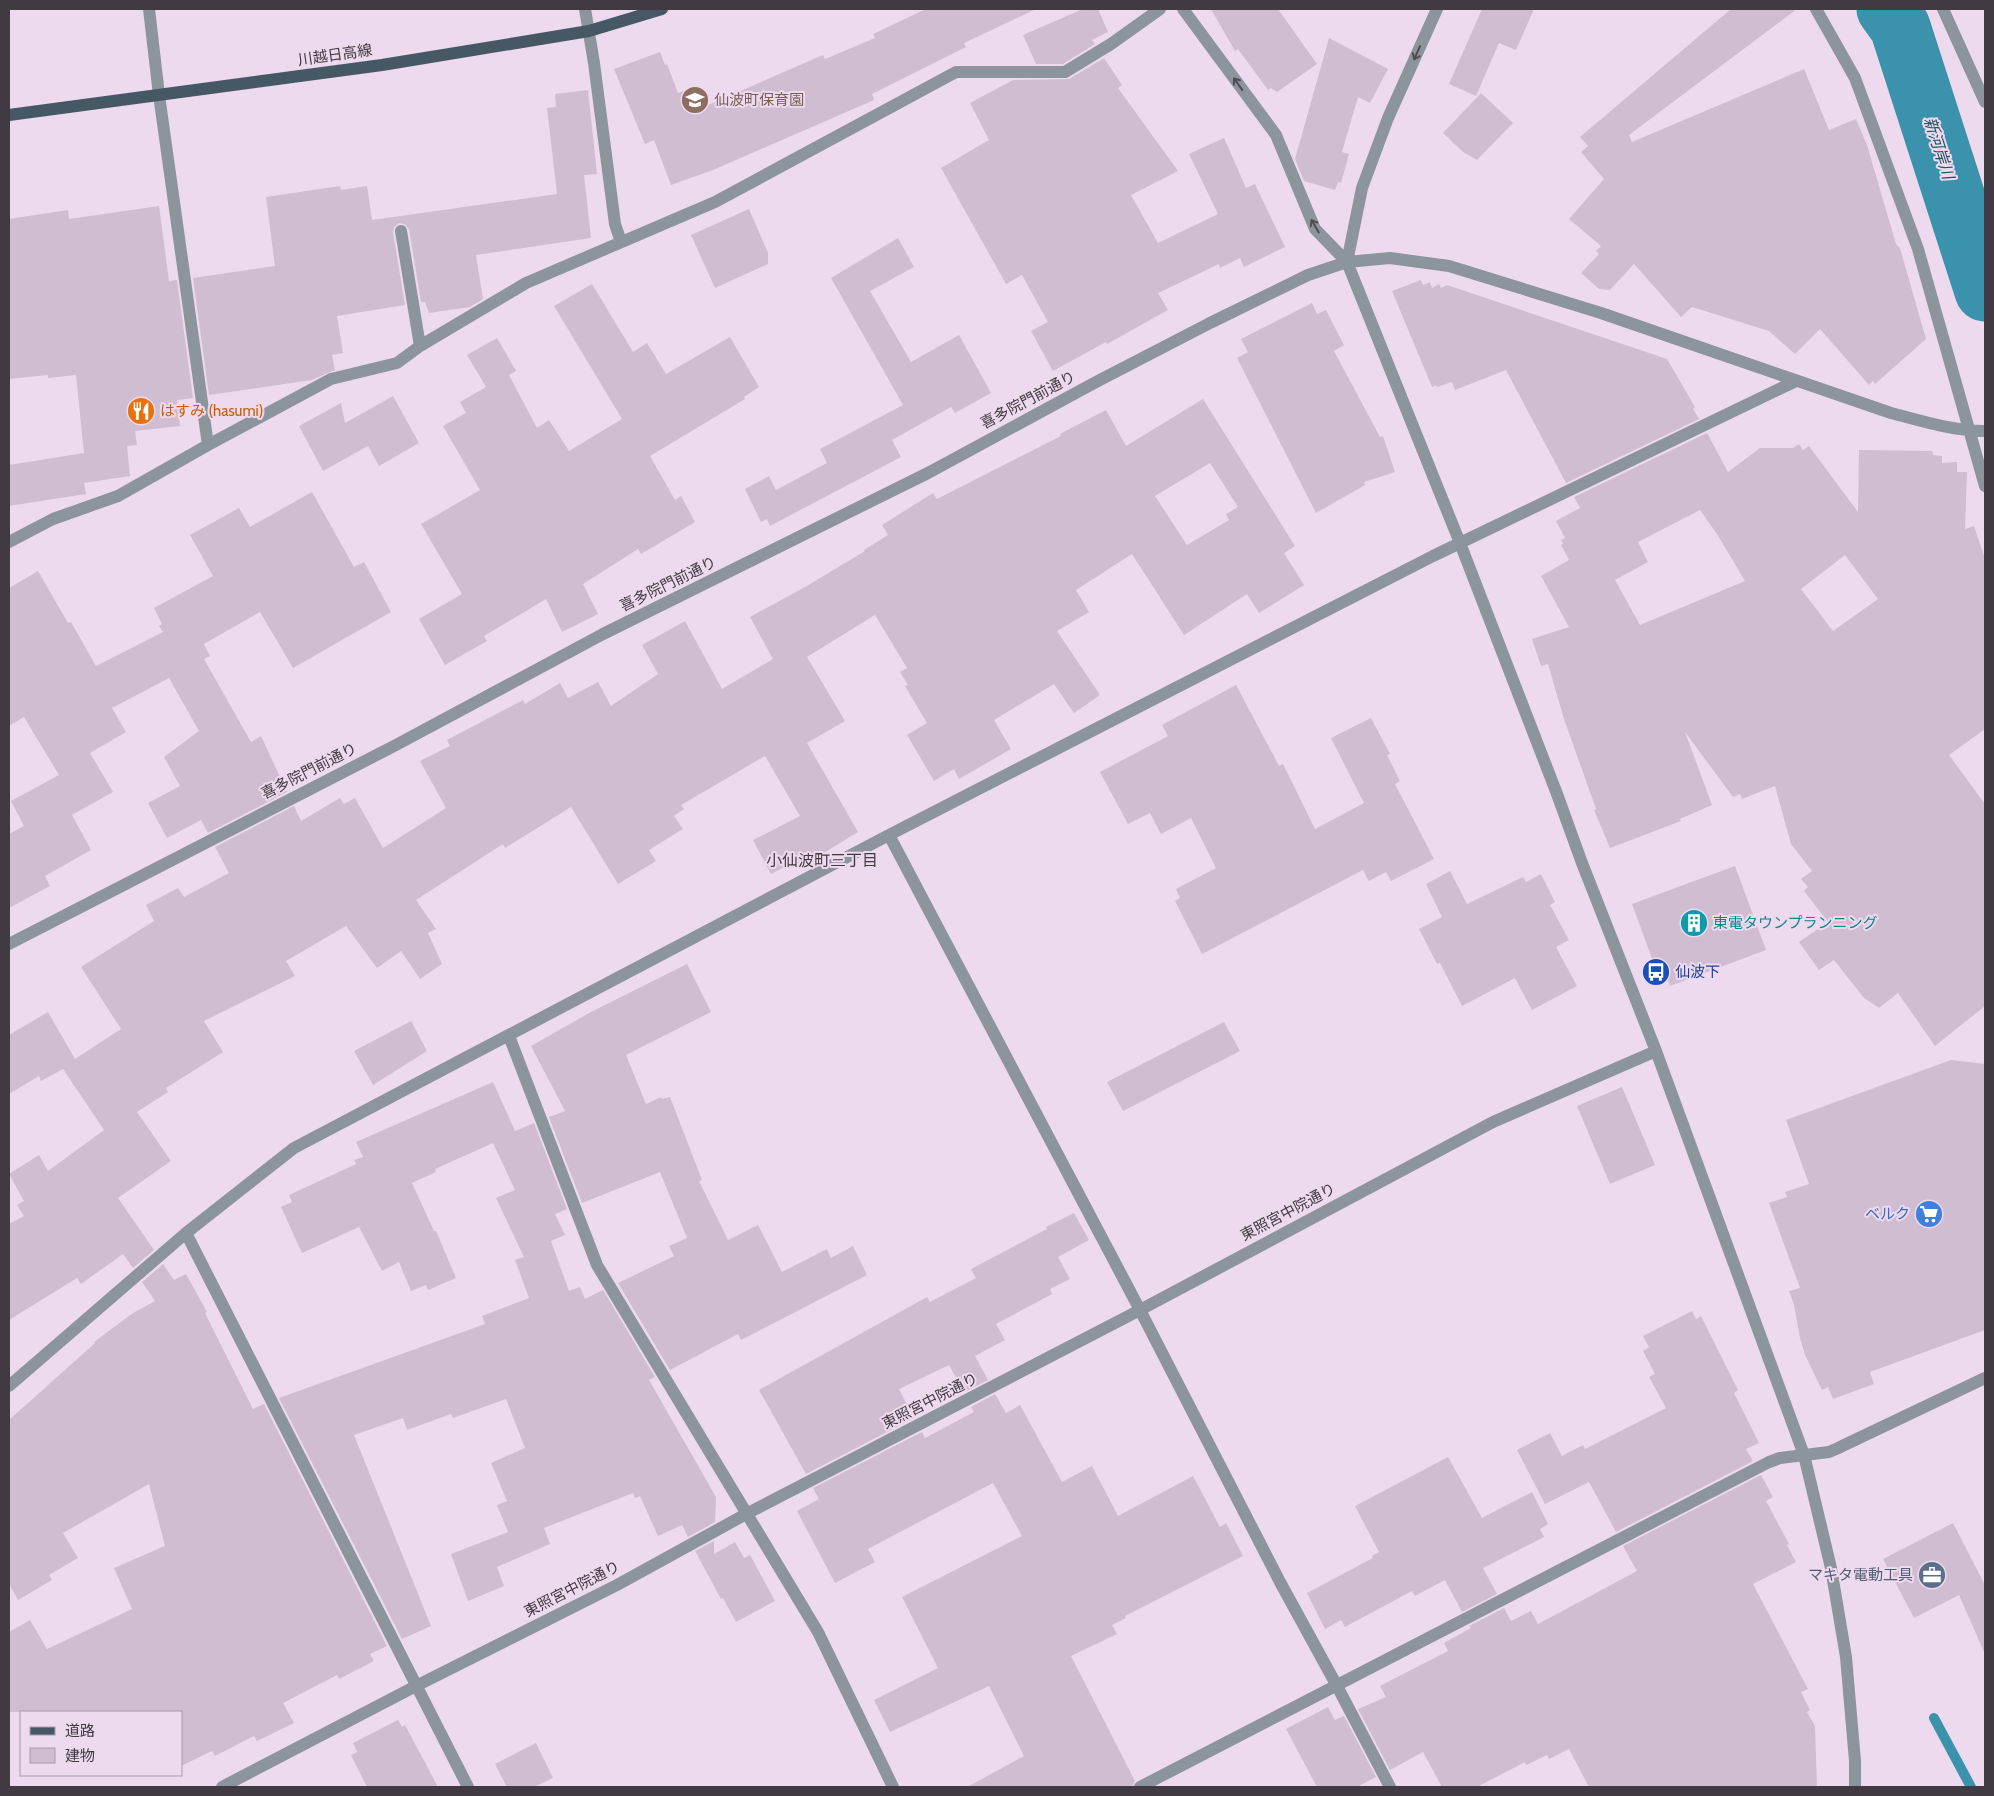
<svg xmlns="http://www.w3.org/2000/svg" width="1994" height="1796" font-family="Cabin,'Noto Sans JP',sans-serif">
<rect width="100%" height="100%" fill="#eedaee"/>
<g fill="none" stroke-linecap="round" stroke-linejoin="round">
<path stroke="#3a92ac" stroke-width="10" d="M 1934,1718 L 1971,1787"/>
<path stroke="#3a92ac" stroke-width="61" d="M 1887,9 L 1900,27 L 1985,291"/>
</g>
<path fill="#d1bdd1" fill-rule="evenodd" d="M 926,9 L 1036,9 L 964,43 L 966,47 L 872,94 L 874,100 L 713,170 L 671,185 L 654,140 L 645,144 L 614,69 L 660,52 L 665,65 L 667,64 L 678,93 L 699,86 L 706,106 L 823,55 L 825,59 L 875,38 L 873,34 Z
M 1083,9 L 1098,9 L 1108,32 L 1092,40 L 1095,44 L 1063,64 L 1036,64 L 1023,35 Z
M 1211,9 L 1278,9 L 1317,64 L 1277,92 L 1271,88 L 1268,90 L 1238,49 L 1235,51 Z
M 1482,9 L 1534,9 L 1516,50 L 1499,43 L 1476,96 L 1449,84 Z
M 1731,9 L 1797,9 L 1629,135 L 1632,142 L 1804,69 L 1829,130 L 1856,119 L 1867,145 L 1896,244 L 1900,248 L 1926,339 L 1875,384 L 1873,381 L 1869,385 L 1820,329 L 1795,354 L 1769,331 L 1692,307 L 1681,317 L 1634,264 L 1610,290 L 1599,289 L 1581,273 L 1599,254 L 1596,251 L 1601,246 L 1569,219 L 1604,179 L 1581,152 L 1588,146 L 1580,137 Z
M 1329,38 L 1388,69 L 1370,103 L 1358,97 L 1342,152 L 1349,154 L 1341,183 L 1338,182 L 1335,190 L 1304,181 L 1295,159 Z
M 1104,58 L 1122,85 L 1118,88 L 1178,171 L 1131,195 L 1158,243 L 1218,214 L 1189,154 L 1224,138 L 1246,188 L 1255,184 L 1285,247 L 1244,267 L 1240,258 L 1220,268 L 1219,264 L 1158,293 L 1168,310 L 1107,344 L 1106,342 L 1053,371 L 1031,331 L 1048,322 L 1022,275 L 1006,284 L 941,168 L 989,140 L 970,103 L 1013,80 L 1069,79 Z
M 588,90 L 597,174 L 584,175 L 591,238 L 476,255 L 483,299 L 470,307 L 429,313 L 425,302 L 421,302 L 409,229 L 404,224 L 399,223 L 394,228 L 393,232 L 405,305 L 337,316 L 343,353 L 332,355 L 335,370 L 312,380 L 209,395 L 193,278 L 275,266 L 266,197 L 340,186 L 341,190 L 367,186 L 372,220 L 557,194 L 547,108 L 556,107 L 555,94 Z
M 1481,93 L 1513,123 L 1477,160 L 1463,152 L 1443,133 Z
M 159,206 L 169,281 L 177,280 L 193,398 L 177,400 L 180,426 L 135,431 L 137,445 L 127,446 L 130,476 L 84,483 L 86,494 L 9,506 L 9,465 L 84,453 L 76,375 L 48,378 L 48,375 L 9,379 L 9,219 L 68,210 L 69,219 Z
M 749,209 L 768,253 L 768,264 L 715,288 L 691,235 Z
M 898,238 L 914,267 L 870,291 L 911,362 L 959,335 L 991,393 L 955,413 L 951,407 L 892,440 L 901,457 L 770,526 L 767,519 L 761,522 L 745,489 L 769,476 L 776,490 L 827,463 L 820,449 L 903,405 L 831,278 Z
M 1421,280 L 1423,285 L 1430,282 L 1432,288 L 1439,284 L 1441,288 L 1447,285 L 1667,359 L 1695,407 L 1693,409 L 1699,419 L 1566,483 L 1506,370 L 1455,390 L 1452,382 L 1437,387 L 1436,385 L 1432,387 L 1392,291 Z
M 592,284 L 633,352 L 647,343 L 666,374 L 730,337 L 759,387 L 744,397 L 745,399 L 650,456 L 675,500 L 681,496 L 695,522 L 641,554 L 638,549 L 583,584 L 598,614 L 562,632 L 546,599 L 484,636 L 487,641 L 445,665 L 419,619 L 462,594 L 421,524 L 480,490 L 443,426 L 466,413 L 460,402 L 486,387 L 467,355 L 497,338 L 516,371 L 509,375 L 537,428 L 549,420 L 569,451 L 622,419 L 554,306 Z
M 1312,303 L 1317,314 L 1326,310 L 1344,345 L 1334,351 L 1380,437 L 1383,436 L 1395,472 L 1364,482 L 1365,485 L 1316,513 L 1237,358 L 1248,352 L 1241,339 Z
M 393,396 L 419,443 L 379,466 L 368,446 L 323,471 L 299,426 L 341,403 L 345,423 Z
M 1203,399 L 1295,546 L 1284,553 L 1304,585 L 1259,613 L 1247,594 L 1184,635 L 1132,554 L 1076,590 L 1089,612 L 1057,631 L 1100,695 L 1074,713 L 1054,684 L 994,720 L 1011,749 L 959,779 L 954,769 L 934,781 L 907,735 L 927,723 L 905,686 L 908,685 L 900,672 L 907,668 L 875,615 L 807,657 L 845,721 L 807,743 L 858,832 L 822,854 L 821,852 L 789,869 L 787,866 L 771,874 L 753,840 L 800,816 L 765,756 L 681,805 L 684,809 L 674,816 L 683,829 L 649,850 L 656,861 L 618,884 L 571,807 L 505,848 L 503,844 L 416,900 L 436,929 L 428,933 L 442,964 L 420,979 L 401,951 L 377,968 L 346,926 L 286,961 L 295,976 L 204,1021 L 223,1052 L 166,1088 L 168,1092 L 137,1112 L 171,1161 L 118,1198 L 154,1250 L 133,1268 L 123,1254 L 81,1284 L 77,1278 L 9,1320 L 9,1224 L 24,1216 L 17,1205 L 24,1201 L 9,1174 L 39,1155 L 48,1171 L 104,1130 L 63,1069 L 41,1081 L 39,1076 L 9,1094 L 9,1035 L 48,1012 L 75,1059 L 121,1029 L 81,967 L 154,921 L 146,905 L 178,888 L 184,897 L 229,873 L 215,847 L 294,806 L 301,821 L 340,798 L 344,804 L 355,798 L 383,848 L 446,808 L 420,761 L 450,746 L 447,740 L 523,700 L 525,704 L 560,683 L 568,698 L 598,682 L 611,706 L 658,674 L 642,645 L 685,621 L 722,689 L 773,659 L 750,617 L 805,587 L 865,551 L 864,550 L 888,535 L 882,525 L 933,493 L 937,499 L 1061,436 L 1060,434 L 1106,410 L 1126,446 ZM 1210,463 L 1238,507 L 1226,514 L 1229,520 L 1187,545 L 1155,496 Z
M 1707,433 L 1728,472 L 1760,448 L 1793,448 L 1799,444 L 1803,450 L 1809,446 L 1858,512 L 1859,450 L 1932,451 L 1933,455 L 1942,456 L 1942,463 L 1957,462 L 1957,472 L 1967,472 L 1965,529 L 1974,526 L 1985,559 L 1985,729 L 1949,755 L 1985,804 L 1985,1006 L 1935,1046 L 1898,993 L 1879,1008 L 1864,998 L 1834,960 L 1819,970 L 1799,942 L 1828,922 L 1804,891 L 1808,887 L 1801,879 L 1812,871 L 1791,844 L 1775,786 L 1742,799 L 1740,794 L 1733,797 L 1685,732 L 1712,805 L 1680,819 L 1681,821 L 1610,848 L 1594,810 L 1596,809 L 1564,719 L 1548,664 L 1541,666 L 1532,639 L 1569,627 L 1541,576 L 1569,560 L 1561,545 L 1563,544 L 1561,540 L 1565,538 L 1556,521 L 1580,508 L 1574,497 ZM 1700,510 L 1717,534 L 1745,581 L 1640,625 L 1615,580 L 1648,562 L 1638,542 ZM 1845,555 L 1878,599 L 1833,631 L 1801,589 Z
M 312,492 L 354,567 L 364,562 L 391,612 L 293,668 L 260,612 L 204,644 L 210,656 L 204,659 L 251,742 L 261,736 L 287,792 L 208,833 L 201,820 L 167,838 L 148,803 L 180,786 L 164,757 L 199,731 L 169,678 L 112,708 L 126,732 L 90,753 L 113,792 L 72,815 L 91,850 L 45,876 L 50,886 L 9,908 L 9,834 L 24,826 L 11,801 L 59,775 L 24,717 L 9,726 L 9,588 L 38,571 L 68,623 L 71,622 L 96,666 L 163,632 L 159,626 L 162,624 L 154,608 L 213,576 L 190,535 L 239,508 L 250,527 Z
M 1236,685 L 1279,766 L 1283,764 L 1315,829 L 1364,803 L 1331,738 L 1371,718 L 1390,754 L 1387,755 L 1400,781 L 1395,784 L 1434,859 L 1391,881 L 1386,872 L 1369,881 L 1363,870 L 1202,954 L 1175,901 L 1180,898 L 1176,889 L 1216,868 L 1191,818 L 1161,834 L 1150,813 L 1128,824 L 1100,772 L 1168,736 L 1162,725 Z
M 1735,866 L 1766,950 L 1670,986 L 1668,980 L 1661,983 L 1632,904 Z
M 1450,871 L 1467,904 L 1523,877 L 1526,882 L 1541,874 L 1555,902 L 1550,905 L 1569,940 L 1556,947 L 1577,986 L 1532,1010 L 1515,978 L 1462,1006 L 1440,963 L 1437,964 L 1419,929 L 1442,917 L 1426,884 Z
M 687,964 L 711,1012 L 626,1055 L 646,1104 L 661,1097 L 662,1099 L 670,1097 L 702,1180 L 699,1181 L 728,1240 L 758,1225 L 782,1272 L 827,1249 L 831,1258 L 853,1246 L 867,1275 L 741,1340 L 738,1334 L 670,1370 L 618,1283 L 674,1256 L 669,1246 L 687,1238 L 660,1172 L 582,1203 L 549,1117 L 565,1111 L 531,1046 L 589,1013 Z
M 411,1021 L 427,1051 L 373,1085 L 354,1051 Z
M 1224,1022 L 1240,1051 L 1123,1111 L 1107,1082 Z
M 1951,1060 L 1985,1064 L 1985,1330 L 1870,1372 L 1874,1384 L 1833,1399 L 1828,1387 L 1822,1390 L 1805,1355 L 1800,1338 L 1794,1305 L 1789,1291 L 1800,1288 L 1769,1203 L 1787,1197 L 1785,1192 L 1809,1184 L 1786,1120 Z
M 493,1082 L 515,1131 L 534,1123 L 567,1209 L 555,1214 L 565,1235 L 551,1241 L 569,1291 L 580,1287 L 585,1299 L 603,1290 L 655,1377 L 649,1380 L 716,1497 L 715,1522 L 688,1537 L 682,1525 L 658,1536 L 640,1496 L 635,1498 L 633,1493 L 544,1528 L 550,1544 L 497,1567 L 504,1586 L 468,1601 L 451,1554 L 508,1532 L 497,1505 L 507,1501 L 491,1463 L 525,1448 L 506,1399 L 453,1418 L 451,1414 L 407,1430 L 403,1418 L 354,1435 L 431,1626 L 402,1639 L 279,1398 L 485,1324 L 482,1316 L 529,1298 L 515,1260 L 524,1257 L 496,1198 L 515,1190 L 493,1143 L 435,1169 L 436,1172 L 412,1183 L 434,1231 L 436,1231 L 456,1278 L 428,1290 L 426,1285 L 411,1291 L 399,1262 L 382,1271 L 359,1227 L 302,1253 L 281,1207 L 292,1202 L 289,1195 L 356,1164 L 354,1160 L 363,1157 L 356,1142 Z
M 1622,1087 L 1655,1165 L 1610,1184 L 1577,1106 Z
M 1074,1213 L 1089,1240 L 1058,1257 L 1070,1279 L 1050,1289 L 1052,1294 L 996,1324 L 1005,1340 L 975,1356 L 988,1380 L 964,1392 L 949,1365 L 899,1389 L 914,1418 L 806,1474 L 759,1390 L 927,1297 L 930,1302 L 976,1278 L 971,1269 L 1047,1229 L 1046,1227 Z
M 163,1264 L 174,1280 L 186,1274 L 207,1312 L 205,1313 L 253,1409 L 264,1404 L 387,1646 L 370,1654 L 374,1661 L 339,1679 L 337,1675 L 283,1703 L 294,1723 L 257,1741 L 254,1736 L 215,1756 L 212,1751 L 181,1766 L 181,1712 L 9,1712 L 9,1632 L 30,1620 L 47,1649 L 132,1609 L 114,1568 L 165,1546 L 149,1484 L 63,1533 L 78,1558 L 49,1575 L 52,1580 L 18,1600 L 9,1584 L 9,1420 L 95,1343 L 94,1342 L 133,1313 L 155,1301 L 142,1282 Z
M 1692,1311 L 1696,1319 L 1701,1316 L 1738,1390 L 1734,1393 L 1759,1443 L 1746,1449 L 1753,1461 L 1616,1532 L 1589,1482 L 1545,1504 L 1517,1450 L 1550,1433 L 1562,1456 L 1583,1445 L 1585,1449 L 1666,1408 L 1649,1377 L 1655,1374 L 1643,1351 L 1649,1347 L 1643,1336 Z
M 995,1394 L 1006,1413 L 1020,1405 L 1062,1482 L 1092,1466 L 1118,1516 L 1193,1476 L 1220,1527 L 1226,1523 L 1243,1556 L 1125,1616 L 1126,1618 L 1112,1625 L 1117,1634 L 1071,1656 L 1135,1781 L 1132,1787 L 967,1787 L 1024,1756 L 989,1686 L 890,1732 L 874,1700 L 938,1668 L 902,1597 L 1022,1536 L 993,1483 L 868,1549 L 875,1562 L 835,1583 L 797,1511 L 819,1499 L 813,1488 L 922,1432 L 925,1438 L 974,1412 L 971,1407 Z
M 1448,1457 L 1482,1518 L 1532,1492 L 1548,1524 L 1540,1529 L 1544,1537 L 1483,1568 L 1497,1594 L 1462,1612 L 1445,1580 L 1415,1596 L 1412,1591 L 1345,1627 L 1341,1620 L 1325,1629 L 1307,1593 L 1373,1558 L 1372,1556 L 1379,1552 L 1355,1506 Z
M 1761,1475 L 1773,1497 L 1766,1501 L 1789,1544 L 1787,1545 L 1796,1562 L 1753,1584 L 1808,1689 L 1801,1692 L 1810,1710 L 1807,1712 L 1815,1726 L 1817,1787 L 1589,1787 L 1569,1749 L 1549,1759 L 1547,1755 L 1526,1765 L 1525,1762 L 1477,1787 L 1442,1787 L 1423,1752 L 1390,1770 L 1358,1709 L 1386,1697 L 1380,1686 L 1448,1651 L 1444,1643 L 1471,1628 L 1469,1626 L 1504,1608 L 1511,1621 L 1531,1611 L 1538,1624 L 1637,1571 L 1623,1546 Z
M 1953,1523 L 1985,1585 L 1985,1654 L 1959,1595 L 1914,1618 L 1883,1559 Z
M 714,1541 L 714,1554 L 735,1542 L 744,1558 L 750,1555 L 775,1601 L 736,1622 L 723,1598 L 721,1599 L 695,1551 Z
M 1328,1707 L 1335,1720 L 1344,1716 L 1376,1777 L 1357,1787 L 1317,1787 L 1286,1729 Z
M 398,1720 L 402,1727 L 405,1725 L 438,1787 L 367,1787 L 351,1755 L 357,1752 L 353,1743 Z
M 536,1743 L 553,1778 L 534,1787 L 507,1787 L 495,1764 Z"/>
<g fill="none" stroke-linecap="round" stroke-linejoin="round">
<path stroke="#8c959d" stroke-width="12" d="M 149,9 L 159,95 L 208,445
M 585,9 L 594,63 L 615,224 L 621,242
M 1183,9 L 1276,135 L 1315,229 L 1347,262 L 1460,543 L 1557,794 L 1582,863 L 1656,1051 L 1804,1455 L 1831,1568 L 1846,1657 L 1855,1761 L 1855,1787
M 1816,9 L 1855,78 L 1918,249 L 1985,486
M 1943,9 L 1985,102
M 401,231 L 420,346
M 1347,262 L 1362,188 L 1388,118 L 1437,9
M 9,542 L 53,519 L 118,496 L 208,445 L 331,379 L 397,363 L 420,346 L 526,283 L 715,202 L 956,72 L 1065,72 L 1111,44 L 1160,9
M 889,835 L 1140,1310 L 1280,1582 L 1337,1686 L 1390,1787
M 9,944 L 396,745 L 603,634 L 928,473 L 1096,382 L 1210,323 L 1308,275 L 1347,262 L 1390,258 L 1449,266 L 1601,313 L 1891,413 C 1922,421 1953,431 1985,431
M 509,1036 L 597,1265 L 818,1632 L 893,1787
M 186,1233 L 468,1787
M 9,1386 L 186,1233 L 294,1148 L 889,835 L 1433,556 L 1796,381
M 222,1787 L 416,1686 L 617,1585 L 748,1513 L 1140,1310 L 1493,1122 L 1656,1051
M 1140,1787 L 1769,1462 L 1780,1458 L 1829,1452 L 1836,1449 L 1985,1378"/>
<path stroke="#475865" stroke-width="12" d="M 9,115 L 382,65 L 589,31 L 662,9"/>
</g>
<defs><path id="oneway-shaft" d="M-6 0H5M1.5-3L5.5 0L1.5 3" fill="none" stroke-width="1.6" stroke-linecap="round" stroke-linejoin="round" transform="scale(1.25)"/></defs>
<g stroke="#514c54">
<use href="#oneway-shaft" transform="translate(1417 53) rotate(114)"/>
<use href="#oneway-shaft" transform="translate(1238 84) rotate(-126)"/>
<use href="#oneway-shaft" transform="translate(1315 226) rotate(-120)"/>
</g>
<defs>
<symbol id="school-disc" viewBox="-11 -11 22 22"><circle r="9.5" fill="#8d6e63" stroke="#eedaee"/><path d="M0-5L7-2L0 1L-7-2ZM-4 1L0 2.5L4 1V4Q0 6-4 4Z" fill="#fff"/></symbol>
<symbol id="restaurant-disc" viewBox="-11 -11 22 22"><circle r="9.5" fill="#e8710a" stroke="#eedaee"/><path d="M-5-6h1v4h1v-4h1v4h1v-4h1v5L-1.5 .5V6h-2V.5L-5-1ZM5-6V6H3V1.5H1.5Q1.5-4 5-6Z" fill="#fff"/></symbol>
<symbol id="building-disc" viewBox="-11 -11 22 22"><circle r="9.5" fill="#0f9aa8" stroke="#eedaee"/><path d="M-4-6H4V6H1V3H-1V6H-4ZM-2.5-4.3h1.7v1.8h-1.7ZM.8-4.3h1.7v1.8H.8ZM-2.5-1h1.7V.8h-1.7ZM.8-1h1.7V.8H.8Z" fill="#fff"/></symbol>
<symbol id="bus-disc" viewBox="-11 -11 22 22"><circle r="9.5" fill="#1a4fb4" stroke="#eedaee"/><path d="M-5-6H5V4H4V6H2V4H-2V6H-4V4H-5ZM-3.5-4V0h7V-4ZM-3.5 1.2v1.5H-2V1.2ZM2 1.2v1.5H3.5V1.2Z" fill="#fff"/></symbol>
<symbol id="supermarket-disc" viewBox="-11 -11 22 22"><circle r="9.5" fill="#3f7fe0" stroke="#eedaee"/><path d="M-6-5.5h2.5l.6 2H6L4.5 2H-2.5L-4.4-4H-6ZM-1.5 3.2a1.3 1.3 0 1 0 .1 0ZM3 3.2a1.3 1.3 0 1 0 .1 0Z" fill="#fff"/></symbol>
<symbol id="office-disc" viewBox="-11 -11 22 22"><circle r="9.5" fill="#5c6f8a" stroke="#eedaee"/><path d="M-6-3h4V-5.5h4V-3h4V5H-6ZM-1-4.5V-3h2v-1.5ZM-6 0V1H6V0Z" fill="#fff"/></symbol>
</defs>
<g fill-rule="evenodd">
<use href="#school-disc" x="679" y="84" width="32" height="32"/>
<use href="#restaurant-disc" x="125" y="395" width="32" height="32"/>
<use href="#building-disc" x="1678" y="907" width="32" height="32"/>
<use href="#bus-disc" x="1640" y="956" width="32" height="32"/>
<use href="#supermarket-disc" x="1913" y="1198" width="32" height="32"/>
<use href="#office-disc" x="1916" y="1559" width="32" height="32"/>
</g>
<g text-anchor="middle" dominant-baseline="central" stroke-width="4" stroke-linejoin="round" paint-order="stroke">
<g font-size="15" fill="#423a42" stroke="#eedaee">
<text transform="translate(335 55) rotate(-8)">川越日高線</text>
<text transform="translate(1028 400) rotate(-28)">喜多院門前通り</text>
<text transform="translate(668 584) rotate(-26)">喜多院門前通り</text>
<text transform="translate(309 771) rotate(-27)">喜多院門前通り</text>
<text transform="translate(1288 1212) rotate(-28)">東照宮中院通り</text>
<text transform="translate(930 1401) rotate(-27)">東照宮中院通り</text>
<text transform="translate(572 1589) rotate(-27)">東照宮中院通り</text>
</g>
<g font-size="15" fill="#785e54" stroke="#eedaee" text-anchor="start">
<text x="714" y="100">仙波町保育園</text>
</g>
<g font-size="15" fill="#c56008" stroke="#eedaee" text-anchor="start">
<text x="160" y="411">はすみ (hasumi)</text>
</g>
<g font-size="15" fill="#0d838f" stroke="#eedaee" text-anchor="start">
<text x="1713" y="923">東電タウンプランニング</text>
</g>
<g font-size="15" fill="#164399" stroke="#eedaee" text-anchor="start">
<text x="1675" y="972">仙波下</text>
</g>
<g font-size="15" fill="#366cbe" stroke="#eedaee" text-anchor="end">
<text x="1910" y="1214">ベルク</text>
</g>
<g font-size="15" fill="#4e5e75" stroke="#eedaee" text-anchor="end">
<text x="1913" y="1575">マキタ電動工具</text>
</g>
<g font-size="16" font-style="italic" fill="#215261" stroke="#eedaee">
<text transform="translate(1939 148) rotate(72)">新河岸川</text>
</g>
<g font-size="16" fill="#423a42" stroke="#eedaee">
<text x="822" y="860">小仙波町三丁目</text>
</g>
</g>
<rect width="1994" height="1796" fill="none" stroke="#423a42" stroke-width="20"/>
<rect x="20" y="1711" width="162" height="65" fill="#eedaee" stroke="#a99aa9"/>
<rect x="30" y="1727" width="25" height="8" fill="#475865" stroke="#a99aa9"/>
<text x="65" y="1736" font-size="15" fill="#423a42">道路</text>
<rect x="30" y="1748" width="25" height="15" fill="#d1bdd1" stroke="#a99aa9"/>
<text x="65" y="1761" font-size="15" fill="#423a42">建物</text>
</svg>
